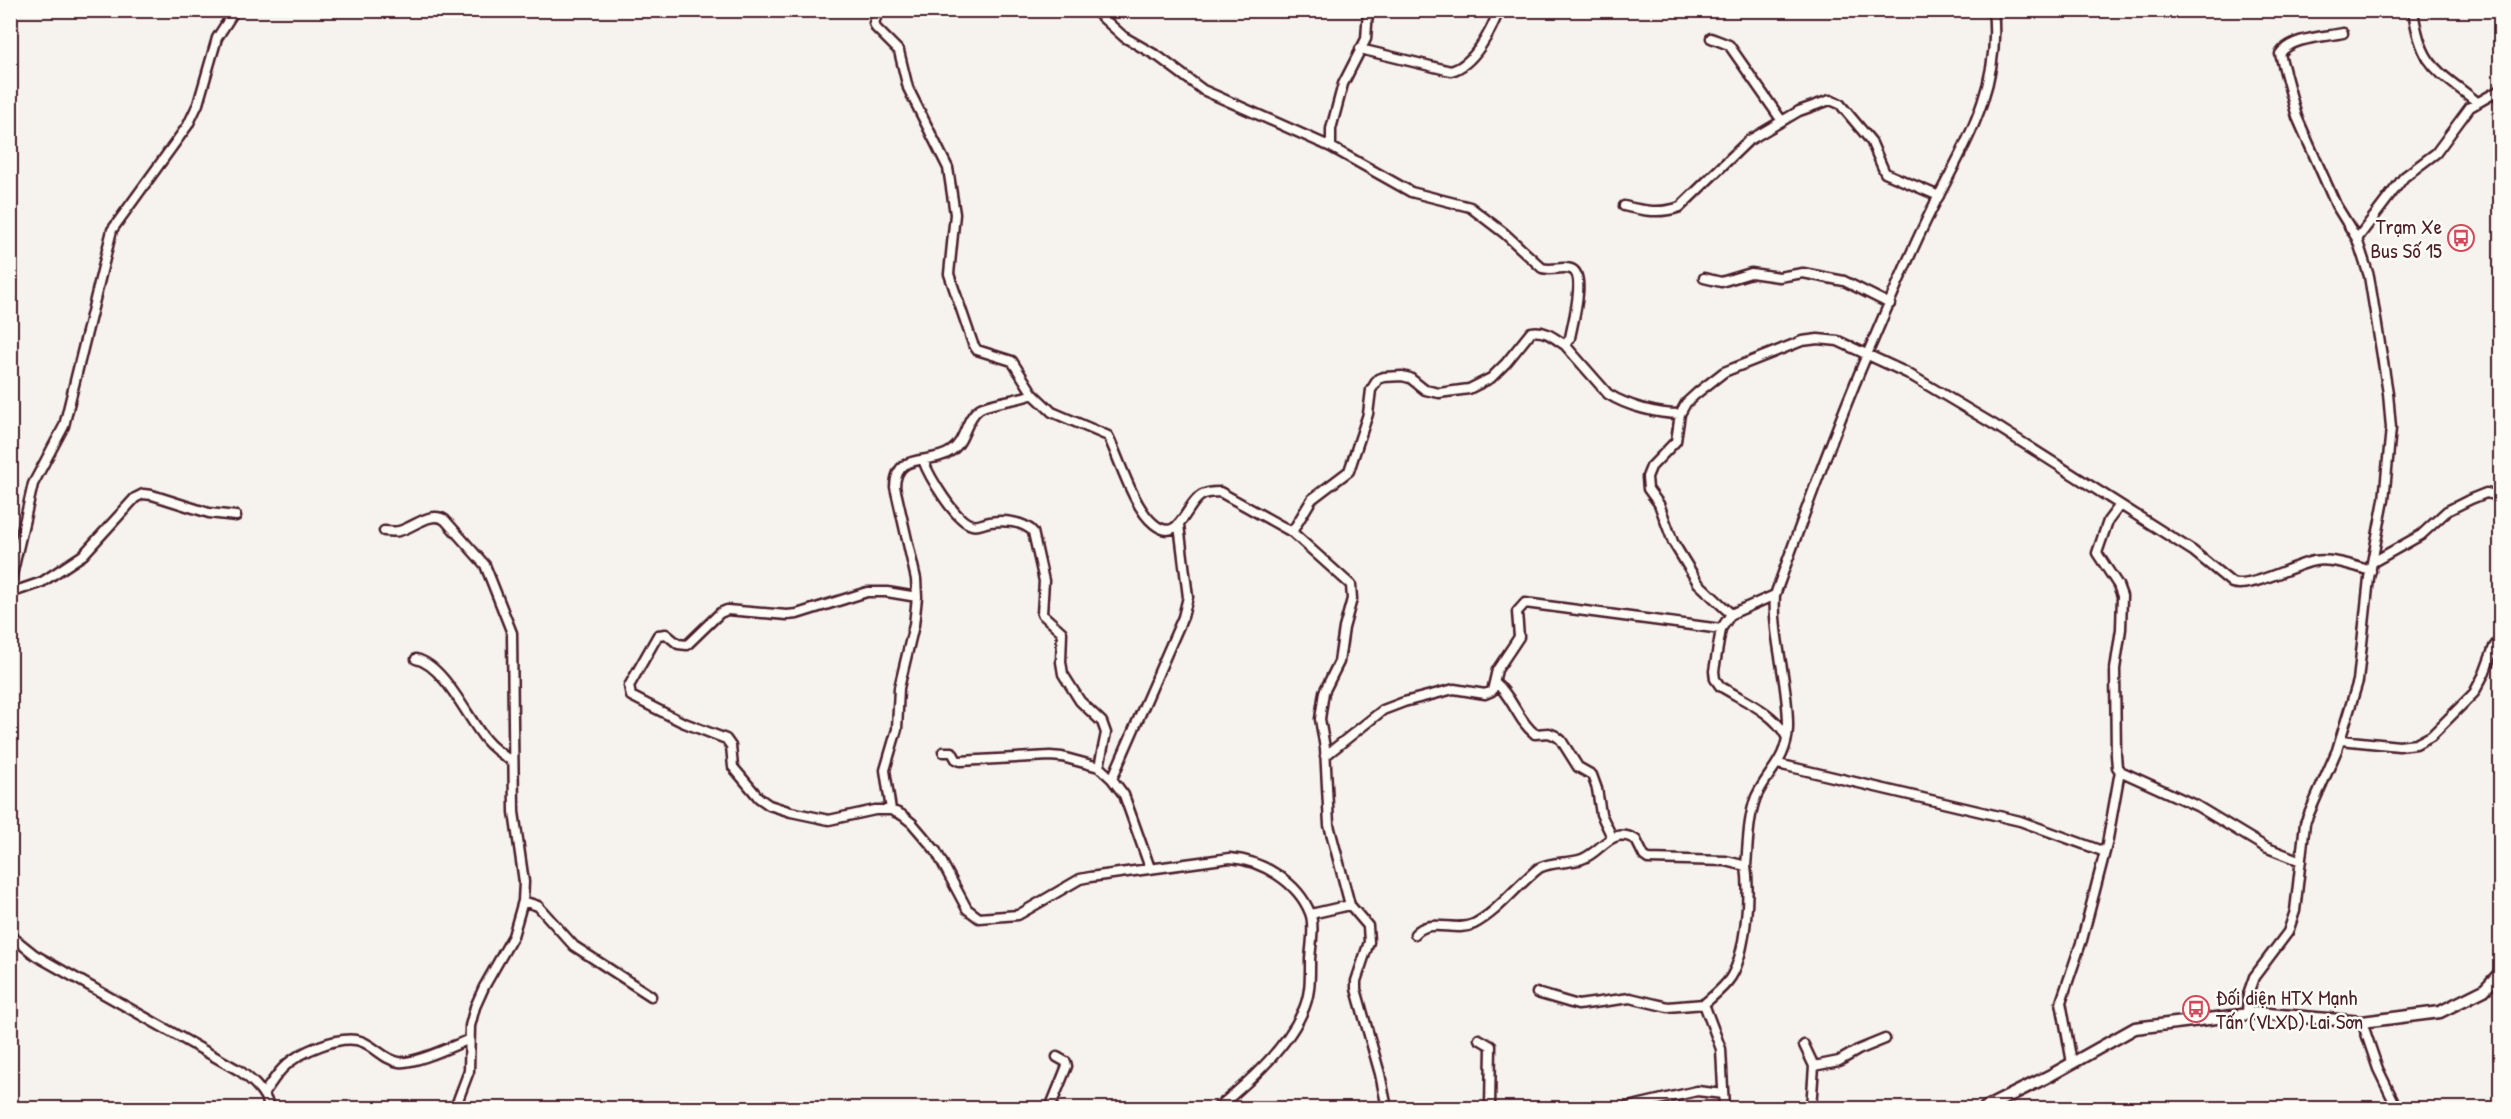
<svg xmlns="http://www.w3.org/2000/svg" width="2511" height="1119" font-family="'Patrick Hand',sans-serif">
<rect width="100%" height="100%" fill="#f6f3ef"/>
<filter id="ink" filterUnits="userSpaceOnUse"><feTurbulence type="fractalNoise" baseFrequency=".0167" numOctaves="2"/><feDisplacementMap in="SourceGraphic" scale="12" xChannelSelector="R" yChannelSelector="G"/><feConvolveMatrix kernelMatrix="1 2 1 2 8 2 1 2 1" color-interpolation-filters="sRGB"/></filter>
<g filter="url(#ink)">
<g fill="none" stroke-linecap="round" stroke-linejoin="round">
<defs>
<path id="minor" d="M 879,10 L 874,23 L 876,28 L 899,51 L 908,88 L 948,168 L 955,214 L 949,274 L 973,344 L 977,350 L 1012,361 L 1033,394 L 1052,412 L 1108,436 C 1120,460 1133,507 1154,524 C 1180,545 1185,504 1202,495 C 1208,492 1213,492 1220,492 L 1292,532 L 1351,585 L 1352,599 L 1344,628 L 1339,662 L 1324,692 L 1320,719 L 1325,748 L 1329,825 L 1350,905 L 1368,926 L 1369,942 L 1356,981 L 1356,989 L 1380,1074 L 1387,1108
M 1094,10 L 1124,37 L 1159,57 L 1203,90 L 1331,147 L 1411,192 L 1470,207 L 1504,233 L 1542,268 C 1552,271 1562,266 1571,269 C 1587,274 1572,325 1570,338 L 1565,345 L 1608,394 C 1627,406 1657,414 1680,414
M 2413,10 C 2421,67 2436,69 2477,102
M 1711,38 L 1729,45 L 1782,121
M 1360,49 L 1451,71 C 1474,65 1491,31 1499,10
M 1331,147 L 1331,129 L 1343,84 L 1366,39 L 1368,10
M 1624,206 C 1644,211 1660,214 1680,207 L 1748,141 L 1799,111 L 1830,100 L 1840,104 L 1871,141 L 1885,173 L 1939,196
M 2357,239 L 2404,177 L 2436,153 L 2470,107 L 2500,90
M 1704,278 L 1721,282 L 1751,273 L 1779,277 L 1803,273 L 1844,281 L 1890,304
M 923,460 C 929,476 955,521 972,525 C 978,527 983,523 990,522 C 1003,520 1024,521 1033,532 L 1044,581 L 1042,614 L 1062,632 L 1061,662 L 1063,674 L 1080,701 L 1102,722 L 1106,733 L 1099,767 L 1112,779 L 1124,795 L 1150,868
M 2120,505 L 2108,521 L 2097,553 L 2118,585 L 2122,596 L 2121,629 L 2115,669 L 2116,755 L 2117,767 L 2120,771
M 384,531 C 389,531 395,532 399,531 C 413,528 431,510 445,520 L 485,565 L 512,633 L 514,812 L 524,882 L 523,901 L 513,936 L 484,987 L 475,1007 L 470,1026 L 469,1071 L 455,1108
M 1292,532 L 1312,499 L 1349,471 L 1368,414 L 1371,390 L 1378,379 L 1384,377 L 1402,376 L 1410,378 L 1425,390 L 1439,393 L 1469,389 L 1491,378 L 1506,363 L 1531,332 C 1545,329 1554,338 1565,345
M 2373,562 L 2421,535 L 2447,511 L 2471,499 L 2486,493 L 2500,496
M 10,584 L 33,484 L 64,426 L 112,230 L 188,125 L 198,104 L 217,38 L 235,10
M 10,593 L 42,582 L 83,555 L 135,498 L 143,494 L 152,495 L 209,513 L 236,516
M 1775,595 L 1731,614 L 1721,629 L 1714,671 L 1715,679 L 1720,686 C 1742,700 1774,712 1786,736
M 917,597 L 887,592 L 867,592 L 797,614 L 787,615 L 727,610 L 720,613 L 687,645 L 678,644 L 666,634 L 658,635 L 629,686 L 631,696 L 682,722 L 726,739 L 731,746 L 733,767 L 759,798 L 769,805 L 791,812 L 829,820 L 875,810 L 891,810 L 902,815 L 912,823 L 936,851 L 967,909 L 979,918 L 1018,915 L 1080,879 L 1090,877 L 1230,858 C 1261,860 1298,882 1310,913 C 1315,924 1311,946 1310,959 C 1310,977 1311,995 1302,1013 C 1286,1048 1247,1084 1217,1108
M 1731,614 L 1698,583 L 1673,542 L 1659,504 L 1648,489 L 1647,477 L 1651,467 L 1676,441 L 1680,414 L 1686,403 L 1697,393 L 1724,372 L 1802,341 L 1818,339 L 1838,341 L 1907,373 L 1998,427 L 2193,551 L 2232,583 C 2251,589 2293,565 2314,561 C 2332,558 2354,566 2371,571
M 416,659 C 444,665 467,717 485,739 C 493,749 502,755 513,762
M 1495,682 C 1513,697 1517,720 1535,734 L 1549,733 L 1556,736 L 1561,740 L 1578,767 L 1592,775 L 1597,789 L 1601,814 L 1612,837
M 2341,740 L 2399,746 L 2416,744 L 2431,736 L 2474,693 L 2484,674 L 2494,647 L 2500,639
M 943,752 L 952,752 L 956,759 L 960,761 L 1050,756 L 1062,757 L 1099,767
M 1325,756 L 1383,710 L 1404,702 L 1454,689 L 1485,694 L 1492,691 L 1497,670 L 1519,637 L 1517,612 L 1525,603 L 1721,629
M 1778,764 L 2020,821 L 2105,852
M 1112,779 L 1183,617 L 1188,597 L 1179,525
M 891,810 L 885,770 L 897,729 L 899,688 L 914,625 L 917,597 L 916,579 L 895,487 C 896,450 930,466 951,451 C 966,441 965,419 979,409 C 987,403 1019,400 1033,394
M 1746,866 C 1748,844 1748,818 1756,797 C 1768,771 1787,760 1788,728 C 1789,683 1772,639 1775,595 C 1804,515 1833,435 1866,357 C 1886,311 1905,264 1927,219 C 1961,150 2002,91 1993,10
M 523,901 L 538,906 L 574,946 L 651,996
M 1311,914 L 1350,905
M 1415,934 C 1430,917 1454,933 1474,924 C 1499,911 1517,885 1539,868 C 1552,861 1568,864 1582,859 C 1602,852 1611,825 1636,840 L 1644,856 L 1648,859 L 1726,861 L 1746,866 C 1750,894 1746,953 1731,977 C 1724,988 1713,996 1704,1004 L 1721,1049 L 1724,1108
M 10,935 L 35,955 L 240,1071 C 254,1082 264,1091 270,1108
M 1537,993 L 1578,1005 L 1630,998 L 1668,1007 L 1704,1004
M 2247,1014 L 2248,994 L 2254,977 L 2288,932 L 2295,911 L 2305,823 L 2337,750 L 2358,681 L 2369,578 L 2384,500 L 2391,428 L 2388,393 L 2369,276 L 2357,239 L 2336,205 L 2297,117 L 2280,54 C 2291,37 2325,37 2343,33
M 2362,1022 L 2378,1069 L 2397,1108
M 1479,1039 L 1491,1046 L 1490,1108
M 1804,1045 L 1814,1066 L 1811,1108
M 2072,1063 L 2061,1002 L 2082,940 L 2107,844 L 2120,771 L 2197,806 L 2265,847 L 2301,861
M 1814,1066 L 1839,1061 L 1858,1050 L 1885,1039
M 264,1093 C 270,1085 276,1075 283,1068 C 298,1052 342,1033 363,1042 C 375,1047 385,1060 399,1062 C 416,1064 452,1046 468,1040
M 1050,1108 L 1067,1066 L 1066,1062 L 1057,1057
M 1624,1108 L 1697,1091 L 1723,1094"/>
<path id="tertiary" d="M 1985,1108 L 2051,1075 L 2135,1028 L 2257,1013 L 2362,1022 L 2440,1012 L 2484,990 L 2500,973"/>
</defs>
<use href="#minor" stroke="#4a1f2b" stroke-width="13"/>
<use href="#tertiary" stroke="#4a1f2b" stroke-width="15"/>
<use href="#minor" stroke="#fdfcf7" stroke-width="8"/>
<use href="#tertiary" stroke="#fdfcf7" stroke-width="10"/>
</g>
</g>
<defs>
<symbol id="bus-ring" viewBox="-11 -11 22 22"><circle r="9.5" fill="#fdfcf7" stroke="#d1495b" stroke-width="1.5"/><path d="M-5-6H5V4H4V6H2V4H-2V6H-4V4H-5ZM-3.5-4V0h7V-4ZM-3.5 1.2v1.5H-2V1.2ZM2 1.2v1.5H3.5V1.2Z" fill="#d1495b"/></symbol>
</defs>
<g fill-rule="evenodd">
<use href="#bus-ring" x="2446" y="223" width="30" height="30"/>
<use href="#bus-ring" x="2181" y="994" width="30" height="30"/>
</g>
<g text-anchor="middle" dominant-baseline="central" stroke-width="5" stroke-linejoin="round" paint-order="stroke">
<g font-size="21" fill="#4a1f2b" stroke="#fdfcf7" text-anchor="end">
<text x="2442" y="226">Trạm Xe<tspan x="2442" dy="24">Bus Số 15</tspan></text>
<text x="2216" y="997" text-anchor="start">Đối diện HTX Mạnh<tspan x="2216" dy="24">Tấn (VLXD) Lai Sơn</tspan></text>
</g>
</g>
<rect width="2511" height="1119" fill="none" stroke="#fdfcf7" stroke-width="36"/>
<rect x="18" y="18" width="2475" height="1083" fill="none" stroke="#4a1f2b" stroke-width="2" filter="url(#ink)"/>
</svg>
